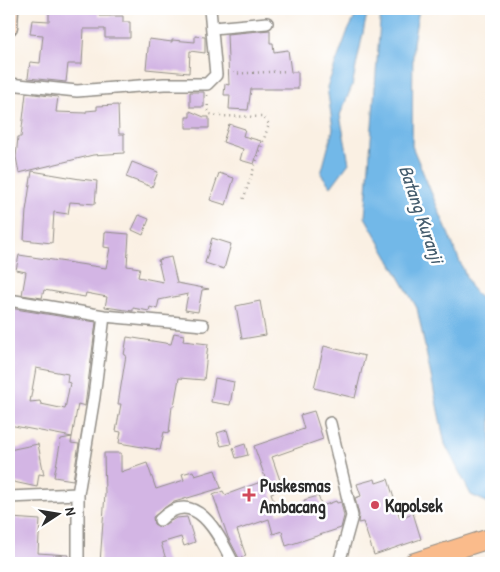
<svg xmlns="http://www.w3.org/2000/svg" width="500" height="572" font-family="'Patrick Hand',sans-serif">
<rect width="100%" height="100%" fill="#fff"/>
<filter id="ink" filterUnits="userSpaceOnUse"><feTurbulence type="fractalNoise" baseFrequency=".02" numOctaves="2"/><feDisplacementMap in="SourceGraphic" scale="10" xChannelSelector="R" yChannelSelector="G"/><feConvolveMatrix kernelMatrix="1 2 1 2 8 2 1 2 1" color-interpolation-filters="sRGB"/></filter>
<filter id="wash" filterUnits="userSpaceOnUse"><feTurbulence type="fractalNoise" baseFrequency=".0096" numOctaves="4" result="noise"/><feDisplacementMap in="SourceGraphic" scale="20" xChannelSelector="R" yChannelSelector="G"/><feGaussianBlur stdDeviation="1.12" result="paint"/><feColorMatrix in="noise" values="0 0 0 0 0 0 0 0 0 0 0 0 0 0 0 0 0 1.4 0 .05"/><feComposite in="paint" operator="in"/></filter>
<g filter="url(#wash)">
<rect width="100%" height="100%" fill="#faf0e3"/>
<path fill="#72b8e8" stroke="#4e728a" d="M 359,9 L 368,9 L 352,86 L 340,115 L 349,163 L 331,187 L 321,174 L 333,129 L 327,87 L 347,33 Z
M 381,9 L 419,9 L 413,43 L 412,146 L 470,286 L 491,311 L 491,504 L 471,495 L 445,444 L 417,308 L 365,217 Z"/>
<g id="blocks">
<path fill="#d3b5e4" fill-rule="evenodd" d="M 49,9 L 99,10 L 99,16 L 123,16 L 123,22 L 130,22 L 130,38 L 105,38 L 105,29 L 84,29 L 82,64 L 68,64 L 66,82 L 28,78 L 30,62 L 40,63 L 43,35 L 30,34 L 32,20 L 49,21 Z
M 270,30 L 270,43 L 273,43 L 274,52 L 288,50 L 291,72 L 298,72 L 298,89 L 251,89 L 248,110 L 229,109 L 230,95 L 224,95 L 225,84 L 229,85 L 227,34 Z
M 195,36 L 205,37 L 205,53 L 190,51 L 189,73 L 146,69 L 149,39 L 172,42 L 172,40 L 195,42 Z
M 190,92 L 204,92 L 204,107 L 190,107 Z
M 26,93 L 58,97 L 56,112 L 86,113 L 86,111 L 97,110 L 97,106 L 118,105 L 119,134 L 124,134 L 124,153 L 93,155 L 19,173 L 16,157 L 18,137 L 21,137 Z
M 190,111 L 204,117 L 209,117 L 209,128 L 186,128 L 186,117 L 190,117 Z
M 229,124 L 245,129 L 243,136 L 261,141 L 254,164 L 240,160 L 243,149 L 223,142 Z
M 132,162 L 158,172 L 152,187 L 126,177 Z
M 32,171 L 80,179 L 97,181 L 95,204 L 70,202 L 68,214 L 54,212 L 52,243 L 24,240 L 26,211 Z
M 219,173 L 234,178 L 226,205 L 210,200 Z
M 139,215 L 149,219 L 143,235 L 132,230 Z
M 105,232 L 129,234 L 127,266 L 140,268 L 138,277 L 163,282 L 158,260 L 171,257 L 177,283 L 209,289 L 202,290 L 198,312 L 185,310 L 188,294 L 159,300 L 157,309 L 150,307 L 149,311 L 133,308 L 133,311 L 105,307 L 107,297 L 86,293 L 85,297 L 44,290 L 42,298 L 22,295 L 26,272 L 16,270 L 19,255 L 106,268 L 110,248 L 104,247 Z
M 212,238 L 231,244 L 224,269 L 205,263 Z
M 260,301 L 266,335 L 242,339 L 236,306 Z
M 9,308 L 96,322 L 85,406 L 78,404 L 71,443 L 79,444 L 73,480 L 54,477 L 61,439 L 72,437 L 9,425 ZM 36,368 L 68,374 L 67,382 L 70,383 L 65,409 L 41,404 L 40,401 L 30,402 Z
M 174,333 L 184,335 L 183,341 L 208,344 L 204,380 L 179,378 L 174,406 L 172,406 L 169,433 L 164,432 L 160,450 L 119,443 L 121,432 L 116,431 L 121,404 L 118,404 L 126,355 L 124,355 L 127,337 L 171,344 Z
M 324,346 L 365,356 L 355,398 L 314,388 Z
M 215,378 L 234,382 L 230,405 L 211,402 Z
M 314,411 L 323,439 L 272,457 L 283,489 L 271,493 L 278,514 L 306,505 L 304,500 L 318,496 L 322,506 L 336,501 L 337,503 L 341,502 L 344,516 L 341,528 L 286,546 L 282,531 L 273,534 L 269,519 L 237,530 L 246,556 L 239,558 L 228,537 L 213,495 L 223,491 L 225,495 L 266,480 L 254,446 L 304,429 L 300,415 Z
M 227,430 L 231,444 L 221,446 L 217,433 Z
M 38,444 L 44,475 L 39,474 L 37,487 L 9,481 L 9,450 Z
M 245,444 L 248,455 L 236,458 L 233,448 Z
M 104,453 L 121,453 L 121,472 L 147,463 L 156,489 L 184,480 L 182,474 L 193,471 L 195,476 L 215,470 L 221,488 L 171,503 L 153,517 L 154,524 L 160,527 L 176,518 L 187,517 L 195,542 L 184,546 L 181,537 L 161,543 L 167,563 L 100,563 L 105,494 Z
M 375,479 L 376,483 L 388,479 L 400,518 L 413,513 L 421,539 L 374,555 L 363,522 L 358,523 L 359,515 L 355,498 L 361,496 L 357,484 Z
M 11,518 L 40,520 L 38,553 L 68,555 L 67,563 L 9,563 Z"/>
</g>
</g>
<g filter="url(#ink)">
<use href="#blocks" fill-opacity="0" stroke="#928e87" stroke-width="1"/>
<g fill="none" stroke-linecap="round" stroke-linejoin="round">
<defs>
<path id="minor" d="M 213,28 L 267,23
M 9,84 L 77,91 L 164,84 L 207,84 L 216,75 L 210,9
M 9,300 L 104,316 L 203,325
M 330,423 L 352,516 L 339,563
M 9,497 L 78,494
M 160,520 C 195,485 219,535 233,563
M 78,563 L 78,494 L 94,397 L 104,316"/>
<path id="secondary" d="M 9,27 L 10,9"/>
<path id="trunk" d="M 413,563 L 491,538"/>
</defs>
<use href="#minor" stroke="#928e87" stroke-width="14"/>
<use href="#secondary" stroke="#928e87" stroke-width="19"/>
<use href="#trunk" stroke="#928e87" stroke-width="21"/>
<path stroke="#928e87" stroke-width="2.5" stroke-dasharray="1 4" stroke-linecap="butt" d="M 228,74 L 287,71
M 207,95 L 208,110 L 210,114 L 217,116 L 263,117 L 269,124 L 243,200"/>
<use href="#minor" stroke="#fff" stroke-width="11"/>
<use href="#secondary" stroke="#fde4d1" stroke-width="16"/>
<use href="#trunk" stroke="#fabb8b" stroke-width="19"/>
</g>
</g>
<g fill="#d1495b" stroke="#fff" stroke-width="2">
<path d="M246.5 487.5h5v5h5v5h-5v5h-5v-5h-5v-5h5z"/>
<circle cx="375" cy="505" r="5"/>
</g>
<g text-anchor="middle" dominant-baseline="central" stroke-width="5" stroke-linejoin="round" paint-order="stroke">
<g font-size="18" font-weight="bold" fill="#2b2b2b" stroke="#fff" text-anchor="start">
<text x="260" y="485">Puskesmas<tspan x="260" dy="21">Ambacang</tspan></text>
<text x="385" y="505">Kapolsek</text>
</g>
<g font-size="19" font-style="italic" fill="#445c6d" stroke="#fff">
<text transform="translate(422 214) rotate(71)">Batang Kuranji</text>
</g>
</g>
<rect width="500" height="572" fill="none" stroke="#fff" stroke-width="30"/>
<g transform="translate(58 514) rotate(78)" stroke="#ffffff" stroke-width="4" paint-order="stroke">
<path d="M0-4L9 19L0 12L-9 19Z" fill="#2b2b2b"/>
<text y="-8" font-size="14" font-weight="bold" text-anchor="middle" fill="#2b2b2b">N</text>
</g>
</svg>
